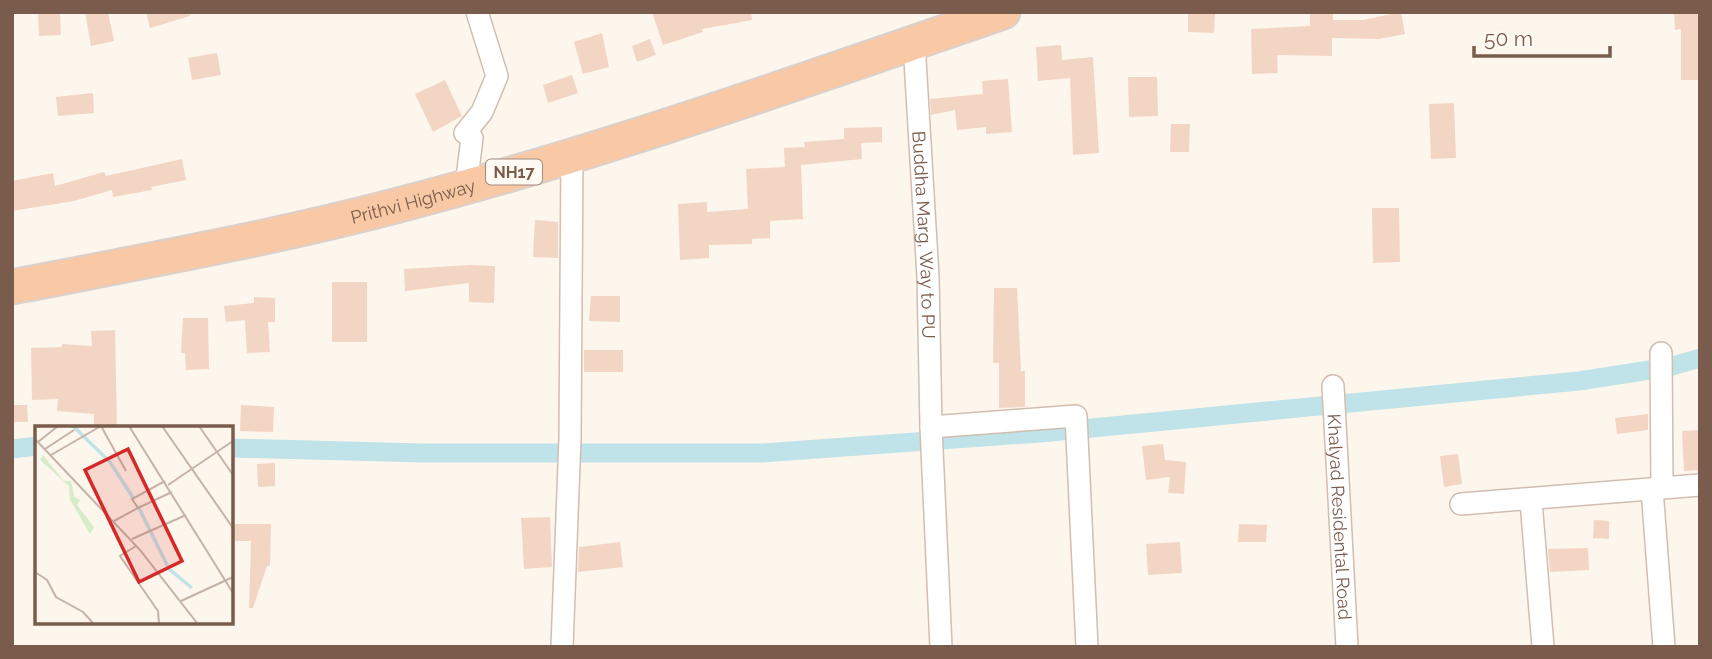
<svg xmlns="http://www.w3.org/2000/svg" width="1712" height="659" font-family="Raleway,sans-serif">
<rect width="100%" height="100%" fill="#fdf6ec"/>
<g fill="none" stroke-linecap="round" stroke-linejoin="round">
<path stroke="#bfe3e8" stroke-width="19" d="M 231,448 L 422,453 L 761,453 L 1040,433 L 1579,381 L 1669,367 L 1700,358
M 12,449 L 37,446"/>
</g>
<path fill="#f3d5c3" d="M 38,12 L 60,12 L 61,35 L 39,36 Z
M 85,12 L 108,12 L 114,41 L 91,46 Z
M 146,12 L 189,12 L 190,16 L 150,28 Z
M 652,12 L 751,12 L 752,20 L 702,29 L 703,32 L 663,45 Z
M 1310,12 L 1333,12 L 1333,20 L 1363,20 L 1401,12 L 1405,34 L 1379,39 L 1332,38 L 1332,56 L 1277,55 L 1278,73 L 1252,74 L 1251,29 L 1310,26 Z
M 1674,12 L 1700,12 L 1700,80 L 1681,80 L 1681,29 L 1675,30 Z
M 1188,14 L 1215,14 L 1214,33 L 1188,32 Z
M 602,33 L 609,67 L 583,74 L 574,42 Z
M 650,39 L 656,55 L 637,62 L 632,46 Z
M 1061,45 L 1062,60 L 1093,57 L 1099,153 L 1073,155 L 1070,78 L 1038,81 L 1036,47 Z
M 217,53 L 221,75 L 192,80 L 188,58 Z
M 572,75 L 578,93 L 548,103 L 543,85 Z
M 1128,77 L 1157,77 L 1158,116 L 1129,117 Z
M 1008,79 L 1012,132 L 986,134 L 986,127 L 957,130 L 955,110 L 931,115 L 930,99 L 983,94 L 982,81 Z
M 445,80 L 462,116 L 433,132 L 415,94 Z
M 93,93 L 94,113 L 58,116 L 56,97 Z
M 1454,103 L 1456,158 L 1431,159 L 1429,104 Z
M 1171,124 L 1190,124 L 1189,152 L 1170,152 Z
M 882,127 L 882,142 L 861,143 L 862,159 L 801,165 L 803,219 L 770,221 L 770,238 L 752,239 L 752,244 L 709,245 L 709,258 L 680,260 L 678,204 L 707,202 L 707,212 L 748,209 L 746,169 L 785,167 L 784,148 L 805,147 L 804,142 L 844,139 L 844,128 Z
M 182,159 L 186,180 L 151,187 L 152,190 L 113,197 L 112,190 L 74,201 L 12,211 L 12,181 L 53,173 L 55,186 L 104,172 L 106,176 Z
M 1372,208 L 1399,208 L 1400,262 L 1373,263 Z
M 535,220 L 558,222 L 558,258 L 533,257 Z
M 470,265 L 495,266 L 494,303 L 469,302 L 469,283 L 405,291 L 404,269 Z
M 332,282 L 367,282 L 367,342 L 332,342 Z
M 994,288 L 1017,288 L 1021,371 L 1025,371 L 1025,407 L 999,408 L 999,363 L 993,363 Z
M 591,296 L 620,296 L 620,322 L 589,321 Z
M 254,297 L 275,298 L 275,322 L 268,322 L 270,352 L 247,353 L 245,320 L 226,322 L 224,306 L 254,303 Z
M 183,318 L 208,318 L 209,369 L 186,370 L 185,353 L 181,353 Z
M 115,330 L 117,428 L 94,428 L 94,414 L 57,411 L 58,399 L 32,400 L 31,348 L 62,347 L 62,344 L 92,346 L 91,331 Z
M 584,350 L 623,350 L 623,372 L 584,372 Z
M 12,405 L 27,405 L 28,422 L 12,422 Z
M 241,405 L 274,407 L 273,432 L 240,431 Z
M 1648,414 L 1648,430 L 1617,434 L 1615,418 Z
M 1700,430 L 1700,470 L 1684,471 L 1682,431 Z
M 1163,444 L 1165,460 L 1186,462 L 1184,494 L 1168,493 L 1170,477 L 1146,480 L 1142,446 Z
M 1458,454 L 1462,484 L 1444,487 L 1440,456 Z
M 275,463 L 275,486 L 258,487 L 257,464 Z
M 550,517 L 552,567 L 524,569 L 521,518 Z
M 1594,520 L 1609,521 L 1609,539 L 1593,538 Z
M 231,524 L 271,524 L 270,566 L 267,566 L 253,608 L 249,608 L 251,541 L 231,541 Z
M 1239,524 L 1267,525 L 1266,542 L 1238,542 Z
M 620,542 L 623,567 L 578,572 L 579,547 Z
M 1180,542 L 1182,573 L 1148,575 L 1146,544 Z
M 1588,548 L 1589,570 L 1550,572 L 1548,549 Z"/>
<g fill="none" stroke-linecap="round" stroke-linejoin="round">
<defs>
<g id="minor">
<path id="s1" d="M 914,43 L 928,277 L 931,427 L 1076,416 L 1087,647"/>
<path d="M 466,186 L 472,138 L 465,133 L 482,112 L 497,76 L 477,12"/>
<path d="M 1661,353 L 1662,488"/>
<path id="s2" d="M 1333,386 L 1347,647"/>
<path d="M 931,427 L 941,647"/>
<path d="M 1652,489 L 1664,647"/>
<path d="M 1531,501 L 1543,647"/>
<path d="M 1461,504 L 1700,485"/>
<path d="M 562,647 L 570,438 L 572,154"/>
</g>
<g id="trunk">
<path id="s3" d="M 12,287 C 140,262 269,239 395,206 C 600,153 802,81 1003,12"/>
</g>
</defs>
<use href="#minor" stroke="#d1beb0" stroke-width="24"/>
<use href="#trunk" stroke="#dad1cd" stroke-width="37"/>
<use href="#minor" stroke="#fff" stroke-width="21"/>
<use href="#trunk" stroke="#f9c8a4" stroke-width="33"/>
</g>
<g text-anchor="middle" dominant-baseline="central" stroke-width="5" stroke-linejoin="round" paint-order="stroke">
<rect fill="#fffaf3" stroke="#a28b7f" stroke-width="2" x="486" y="159.5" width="56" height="25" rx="5"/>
<g font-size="16" font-weight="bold" fill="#7a5c4d">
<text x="514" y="172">NH17</text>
</g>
<g font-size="18" fill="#7a5c4d" stroke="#fffaf3">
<text stroke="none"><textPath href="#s3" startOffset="410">Prithvi Highway</textPath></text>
<text stroke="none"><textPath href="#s1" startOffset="192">Buddha Marg, Way to PU</textPath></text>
<text stroke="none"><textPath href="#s2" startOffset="131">Khalyad Residental Road</textPath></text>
</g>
</g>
<g transform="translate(35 426)">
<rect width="198" height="198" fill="#fdf6ec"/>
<path d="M 8,29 L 29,55 L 36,55 L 39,70 L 45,74 L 42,79 L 59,101 L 55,108 L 35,74 L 34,60 L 5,34 Z" fill="#d8ecc9"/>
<path fill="none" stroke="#bfe3e8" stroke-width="3.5" d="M 38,0 L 75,36 L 99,73M 103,80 L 134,143 L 157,162"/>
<path fill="none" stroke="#c5b3a7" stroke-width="2" d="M 66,0 L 91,45M 94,0 L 198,167M 127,0 L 198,102M 164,0 L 198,49M 0,13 L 105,124 L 162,197M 3,16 L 23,0M 10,23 L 39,4M 16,29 L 66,0M 133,59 L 198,15M 103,82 L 137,66M 79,95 L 103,82 L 97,73 L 130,55M 97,113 L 151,89M 101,120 L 85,130 L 123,185 L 124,197M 0,146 L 12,154 L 21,171 L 48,186 L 58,197M 146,175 L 198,151"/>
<path fill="#d62828" fill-opacity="0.15" stroke="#d62828" stroke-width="3.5" d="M 93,23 L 147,135 L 104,156 L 50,44 Z"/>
<rect width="198" height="198" fill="none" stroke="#7a5c4d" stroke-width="3.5"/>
</g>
<rect width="1712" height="659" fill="none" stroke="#7a5c4d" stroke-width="28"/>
<path d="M1474 46v10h136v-10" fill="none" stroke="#7a5c4d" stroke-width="3.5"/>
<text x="1484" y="46" font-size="21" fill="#7a5c4d" stroke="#fffaf3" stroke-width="5" paint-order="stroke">50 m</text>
</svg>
